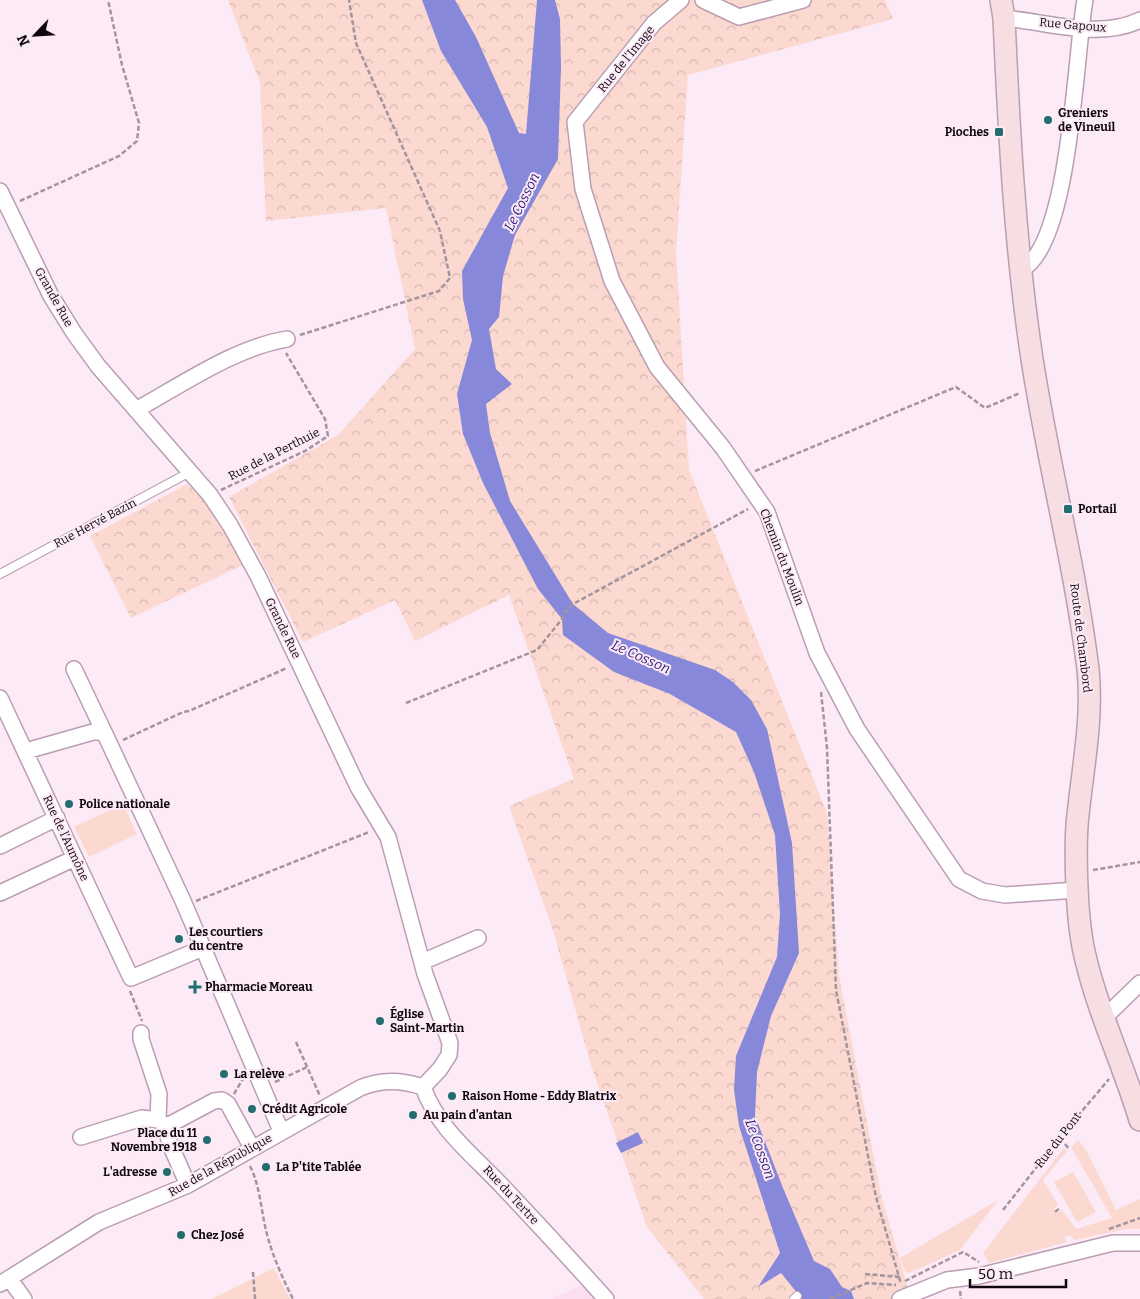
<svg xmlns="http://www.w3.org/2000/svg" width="1140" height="1299" font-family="Bitter,serif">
<defs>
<pattern id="forest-crowns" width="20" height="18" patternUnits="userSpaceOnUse" patternTransform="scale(1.25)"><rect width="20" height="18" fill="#fbd9d1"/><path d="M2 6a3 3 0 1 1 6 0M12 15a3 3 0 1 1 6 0" fill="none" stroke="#d6b9b2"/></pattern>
</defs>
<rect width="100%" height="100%" fill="#fceaf6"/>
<path fill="#fcdef2" d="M 584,1284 L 598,1299 L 552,1299 Z"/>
<path fill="#fbd9d1" d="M 123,804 L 137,834 L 89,857 L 74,827 Z
M 1078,1140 L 1086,1150 L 1116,1210 L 1140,1199 L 1140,1229 L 1127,1229 L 1074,1240 L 1071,1235 L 1064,1237 L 1067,1242 L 989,1263 L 983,1253 L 1064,1148 L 1067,1151 L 1043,1180 L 1058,1205 L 1054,1209 L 1056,1214 L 1062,1210 L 1076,1229 L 1112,1218 L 1071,1147 Z
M 1073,1172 L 1096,1212 L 1077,1222 L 1054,1182 Z
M 998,1200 L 960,1250 L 912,1272 L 906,1273 L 900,1258 Z
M 274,1268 L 290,1299 L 212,1299 Z"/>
<path fill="url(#forest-crowns)" d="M 228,0 L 885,0 L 893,19 L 688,75 L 676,252 L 689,470 L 827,813 L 839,976 L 881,1195 L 911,1299 L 704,1299 L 647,1227 L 591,1065 L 553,930 L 509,806 L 574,779 L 509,595 L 415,641 L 395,600 L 303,642 L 229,497 L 338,435 L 415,349 L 386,208 L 266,221 L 260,83 Z
M 187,484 L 205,501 L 243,565 L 131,618 L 90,536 Z"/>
<path fill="#8788d9" d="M 422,0 L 455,0 L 476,37 L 519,133 L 526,134 L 537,0 L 555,0 L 560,19 L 561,67 L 558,159 L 515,235 L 503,276 L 499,317 L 489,329 L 496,369 L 512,384 L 486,404 L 490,433 L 510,501 L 573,604 L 608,633 L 715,670 L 733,682 L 751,700 L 767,729 L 792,843 L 799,953 L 771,1016 L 757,1072 L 755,1116 L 783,1188 L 814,1261 L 830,1269 L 842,1287 L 851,1291 L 854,1299 L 802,1299 L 781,1273 L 758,1287 L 780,1253 L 739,1126 L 734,1090 L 736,1056 L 777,957 L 780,914 L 775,835 L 754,772 L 736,732 L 670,694 L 614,672 L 563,635 L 562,619 L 538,589 L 483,483 L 463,434 L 457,394 L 472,340 L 463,299 L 462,271 L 508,188 L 487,127 L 441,51 Z
M 638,1132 L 643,1143 L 621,1153 L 616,1143 Z"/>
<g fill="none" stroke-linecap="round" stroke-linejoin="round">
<defs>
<path id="lane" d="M 0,574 L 190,472
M 794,1299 L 797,1296"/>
<path id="street" d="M 681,0 L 654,23 L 575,122 L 583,189 L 612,281 L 657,367 L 723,448 L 767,512 L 817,653 L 857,729 L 959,879 L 982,891 L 1005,895 L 1077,890
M 703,0 L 739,17 L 803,0
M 1004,18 C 1047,22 1099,40 1140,20
M 0,191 L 51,296 L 74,333 L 98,366 L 210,495 L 230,525 L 258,576 L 358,787 L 388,837 L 425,974 L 450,1043 L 449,1055 L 440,1069 L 423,1087
M 1021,270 C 1071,245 1075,53 1085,0
M 136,410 C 183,384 234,348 287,339
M 74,669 L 104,732
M 0,698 L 131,978 L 203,948
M 26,751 L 93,732 L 104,732 L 183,901 L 281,1131
M 0,846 L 57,818
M 0,893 L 75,858
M 422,962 L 478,938
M 1104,1018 L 1140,983
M 141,1033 L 141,1039 L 159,1094 L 158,1120 L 167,1126
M 423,1087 C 438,1129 473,1155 503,1187 C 538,1224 572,1261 606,1299
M 81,1137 L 142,1118 L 158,1120
M 188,1185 L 169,1142 L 167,1126 L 214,1101 L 222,1100 L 228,1104 L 252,1148
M 9,1278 L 24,1299
M 0,1284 L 99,1222 L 188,1185 L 360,1088 C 382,1079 401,1080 423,1087
M 900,1299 L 947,1280 L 979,1276 L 1113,1243 L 1140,1243"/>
<path id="secondary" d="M 1001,0 L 1004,18 C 1009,132 1015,246 1032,359 C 1048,463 1075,565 1088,669 C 1093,718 1083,766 1078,815 C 1075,839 1076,864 1077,888 C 1078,912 1080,937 1086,960 C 1099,1015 1124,1066 1140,1120"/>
</defs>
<use href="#lane" stroke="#ba9eb1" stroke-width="10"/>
<use href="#street" stroke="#ba9eb1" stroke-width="18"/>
<use href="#secondary" stroke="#ba9eb1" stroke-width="24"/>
<path stroke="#a3949e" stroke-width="2.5" stroke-dasharray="5 2.5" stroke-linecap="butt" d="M 20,201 L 119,156 L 137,141 L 139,123 L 122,65 L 108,0
M 300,335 L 439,291 L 450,278 L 440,231 L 356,43 L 349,0
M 755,471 L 956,387 L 985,408 L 1020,393
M 221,490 L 305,451 L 328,436 L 325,419 L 286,353
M 821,692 L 827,748 L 836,990 L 876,1197 L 901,1284
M 406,703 L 537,650 L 562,619 L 564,613 L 573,604 L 748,509
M 123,740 L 183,712 L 189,711 L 287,668
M 1093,870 L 1140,862
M 196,901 L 369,832
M 130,991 L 142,1021
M 296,1042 L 320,1096
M 275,1082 L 307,1067
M 234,1094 L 244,1077
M 1065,1144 L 1069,1149
M 250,1166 C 261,1188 261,1214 268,1238 C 274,1259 283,1279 293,1299
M 1003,1210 L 1061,1136 L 1109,1079
M 1055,1212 L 1060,1208
M 1109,1229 L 1140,1218
M 253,1272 L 255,1299
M 865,1274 L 900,1277
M 905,1281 L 963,1252 L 979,1262
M 960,1291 L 961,1299
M 830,1299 L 867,1283 L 896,1285"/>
<use href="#lane" stroke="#fff" stroke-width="8"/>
<use href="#street" stroke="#fff" stroke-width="15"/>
<use href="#secondary" stroke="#f7dee3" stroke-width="21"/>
</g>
<g fill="#216d70" stroke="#fceaf6" stroke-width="2">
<circle cx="1048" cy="120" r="5"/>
<rect x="994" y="127" width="10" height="10" rx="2.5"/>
<rect x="1063" y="504" width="10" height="10" rx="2.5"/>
<circle cx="69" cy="804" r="5"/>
<circle cx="179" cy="939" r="5"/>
<path d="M192.5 979.5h5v5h5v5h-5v5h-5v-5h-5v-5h5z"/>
<circle cx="380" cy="1021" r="5"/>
<circle cx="224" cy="1074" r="5"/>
<circle cx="452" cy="1096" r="5"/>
<circle cx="252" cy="1109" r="5"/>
<circle cx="413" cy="1115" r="5"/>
<circle cx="207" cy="1140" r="5"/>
<circle cx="266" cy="1167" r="5"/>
<circle cx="167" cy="1172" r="5"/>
<circle cx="181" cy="1235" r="5"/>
</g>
<g text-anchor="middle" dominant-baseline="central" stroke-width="4" stroke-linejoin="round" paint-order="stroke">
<g font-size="12" fill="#11080f" stroke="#fceaf6">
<text transform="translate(1073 25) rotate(5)">Rue Gapoux</text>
<text transform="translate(626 59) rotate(-51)">Rue de l'Image</text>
<text transform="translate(54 297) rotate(61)">Grande Rue</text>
<text transform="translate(274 454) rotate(-27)">Rue de la Perthuie</text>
<text transform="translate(95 523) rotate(-28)">Rue Hervé Bazin</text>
<text transform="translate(782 557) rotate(69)">Chemin du Moulin</text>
<text transform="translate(283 628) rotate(64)">Grande Rue</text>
<text transform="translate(1081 638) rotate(83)">Route de Chambord</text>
<text transform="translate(66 838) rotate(65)">Rue de l'Aumône</text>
<text transform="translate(1058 1140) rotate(-52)">Rue du Pont</text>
<text transform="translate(220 1165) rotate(-29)">Rue de la République</text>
<text transform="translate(511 1195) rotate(47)">Rue du Tertre</text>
</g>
<g font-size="12" font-weight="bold" fill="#11080f" stroke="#fceaf6" text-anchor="start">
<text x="1058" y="113">Greniers<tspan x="1058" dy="14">de Vineuil</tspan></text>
<text x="989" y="132" text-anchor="end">Pioches</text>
<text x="1078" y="509">Portail</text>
<text x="79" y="804">Police nationale</text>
<text x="189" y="932">Les courtiers<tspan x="189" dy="14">du centre</tspan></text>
<text x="205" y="987">Pharmacie Moreau</text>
<text x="390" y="1014">Église<tspan x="390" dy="14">Saint-Martin</tspan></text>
<text x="234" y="1074">La relève</text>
<text x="462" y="1096">Raison Home - Eddy Blatrix</text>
<text x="262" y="1109">Crédit Agricole</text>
<text x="423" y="1115">Au pain d'antan</text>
<text x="197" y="1133" text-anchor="end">Place du 11<tspan x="197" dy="14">Novembre 1918</tspan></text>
<text x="276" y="1167">La P'tite Tablée</text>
<text x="157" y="1172" text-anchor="end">L'adresse</text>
<text x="191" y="1235">Chez José</text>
</g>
<g font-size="14" font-style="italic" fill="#2e1d7c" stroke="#fceaf6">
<text transform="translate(522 202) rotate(-64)">Le Cosson</text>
<text transform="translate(641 657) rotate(24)">Le Cosson</text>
<text transform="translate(760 1149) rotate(70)">Le Cosson</text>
</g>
</g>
<g transform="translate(35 35) rotate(245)" stroke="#fceaf6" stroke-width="4" paint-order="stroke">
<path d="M0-4L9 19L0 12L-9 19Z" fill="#11080f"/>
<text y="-8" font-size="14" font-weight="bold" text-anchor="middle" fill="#11080f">N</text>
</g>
<path d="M970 1279v8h96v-8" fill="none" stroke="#11080f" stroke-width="2.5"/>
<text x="978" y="1279" font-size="15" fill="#11080f" stroke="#fceaf6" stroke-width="4" paint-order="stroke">50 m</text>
</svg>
